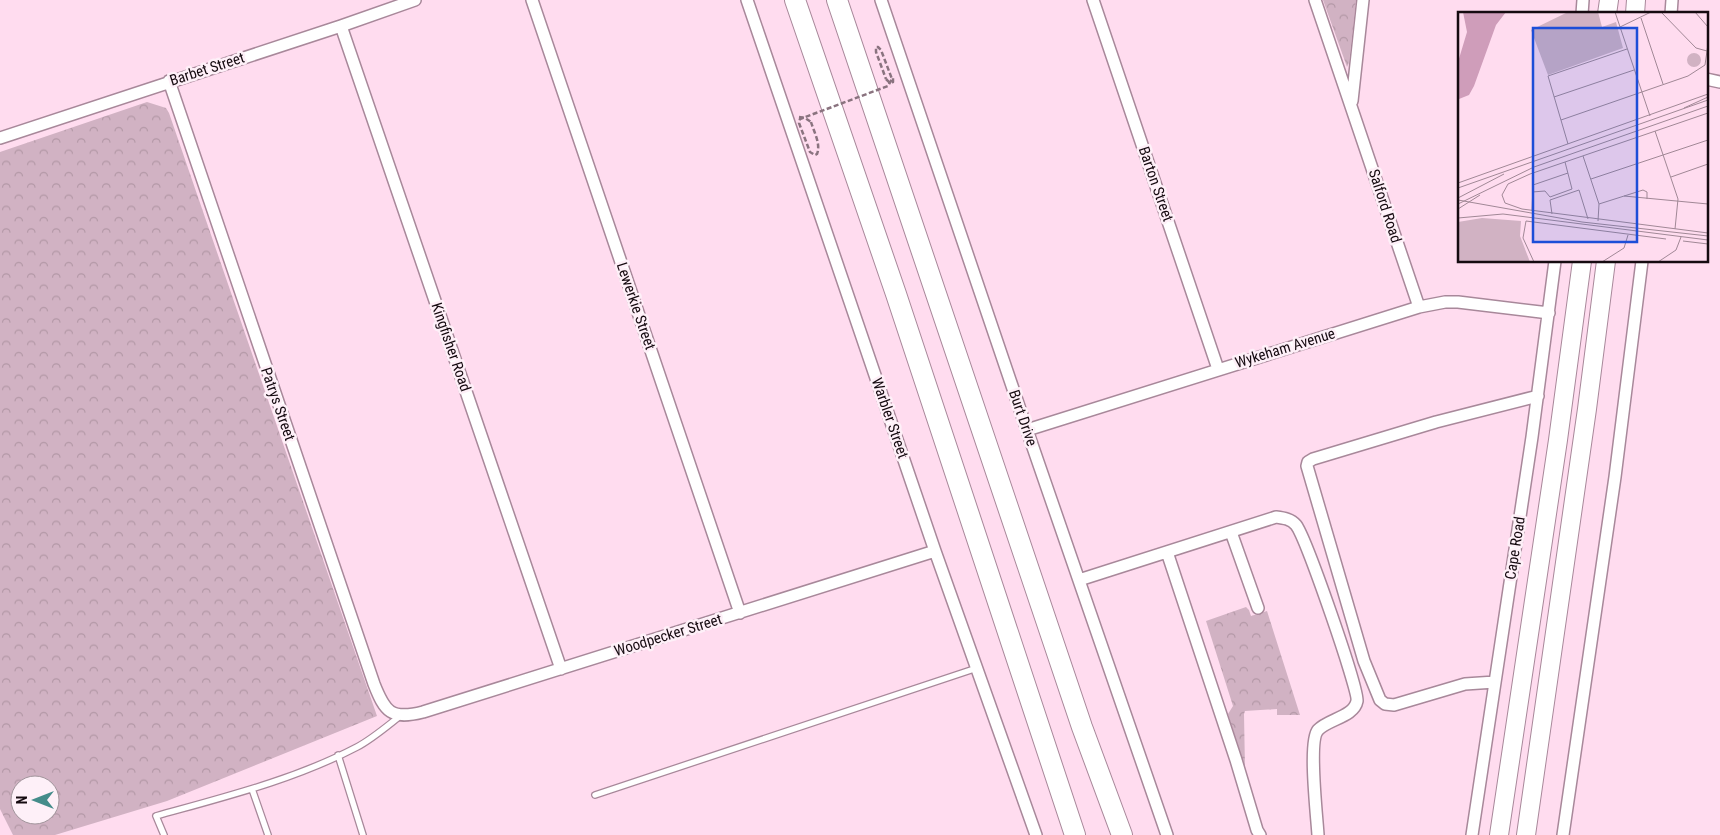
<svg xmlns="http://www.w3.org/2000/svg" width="1720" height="835" font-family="'Roboto Condensed',sans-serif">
<defs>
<pattern id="park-crowns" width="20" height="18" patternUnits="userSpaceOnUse" patternTransform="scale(1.25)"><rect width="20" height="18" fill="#d1b2c3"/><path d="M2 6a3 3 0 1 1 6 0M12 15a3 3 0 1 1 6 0" fill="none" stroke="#b398a6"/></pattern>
</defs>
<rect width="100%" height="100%" fill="#ffdcef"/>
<path fill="url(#park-crowns)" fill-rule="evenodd" d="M 1323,0 L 1356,0 L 1349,63 L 1347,67 Z
M 147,102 L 166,108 L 169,113 L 377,716 L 167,801 L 55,835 L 13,835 L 0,809 L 0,152 ZM 20,785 L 50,785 L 50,815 L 20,815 Z
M 1246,607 L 1249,610 L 1251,616 L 1267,611 L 1300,715 L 1277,715 L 1277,709 L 1245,711 L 1244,714 L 1245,769 L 1228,714 L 1233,706 L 1206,621 Z"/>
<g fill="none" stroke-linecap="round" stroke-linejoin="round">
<defs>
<path id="lane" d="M 338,755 L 363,835
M 252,789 L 268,835
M 595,795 L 977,668
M 164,835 L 156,816 C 224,797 294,780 357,747 C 372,739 386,727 400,716"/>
<path id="street" d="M 532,0 L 740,613
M 747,0 L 935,551 L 1036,835
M 881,0 L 1027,430 L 1167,835
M 1093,0 L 1218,369
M 1315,0 L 1419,307
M 1582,14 L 1583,0
M 1671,14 L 1672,0
M 341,26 L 561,669
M 1706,79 L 1720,82
M 169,81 L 374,684 C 385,712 391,720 423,712 L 935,551
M 1352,101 L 1363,0
M 0,138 L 341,26 L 415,0
M 1027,430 L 1419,307 L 1445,302 L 1458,302 L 1549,313
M 1231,532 L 1258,608
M 1167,552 L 1236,760 L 1257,830 L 1260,835
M 1079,580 L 1276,517 C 1284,518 1291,519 1296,525 C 1306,538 1359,690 1357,701 C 1354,717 1328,719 1318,730 C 1308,741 1317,817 1318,835
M 1495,682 L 1465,684 L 1394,705 L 1385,704 L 1380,700 L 1364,661 L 1307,466 L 1308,462 L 1313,459 L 1436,422 L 1538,396
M 1472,835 L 1532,437 L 1555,261
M 1563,835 L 1615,477 L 1642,261"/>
<path id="primary" d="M 1607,14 L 1609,0
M 1635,14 L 1636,0
M 1499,835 L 1558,440 L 1582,261
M 1526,835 L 1587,409 L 1606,261"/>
<path id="highway" d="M 795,0 L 896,294 L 1075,835
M 837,0 L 1082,727 L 1122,835"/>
</defs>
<use href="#lane" stroke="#a8889a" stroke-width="8"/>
<use href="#street" stroke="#a8889a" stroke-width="14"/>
<use href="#primary" stroke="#a8889a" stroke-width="20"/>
<use href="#highway" stroke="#a8889a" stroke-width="22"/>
<path stroke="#8a737f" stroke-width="2.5" stroke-dasharray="5 2.5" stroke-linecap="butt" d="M 886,79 L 890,83 L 893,82 L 893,78
M 799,117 L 805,118 L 811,122"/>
<use href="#lane" stroke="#fff" stroke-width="5.5"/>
<use href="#street" stroke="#fff" stroke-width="11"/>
<use href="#primary" stroke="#fff" stroke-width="18"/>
<use href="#highway" stroke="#fff" stroke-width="20"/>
<path stroke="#8a737f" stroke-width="2.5" stroke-dasharray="5 2.5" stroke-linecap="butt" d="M 811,122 C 814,132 821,144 817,154 L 815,155 L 810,152 L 799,123 L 800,119 L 888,86 L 892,79 L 881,50 L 878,47 L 876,47 L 876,52 L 886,79"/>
</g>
<g text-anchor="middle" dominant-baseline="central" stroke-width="5" stroke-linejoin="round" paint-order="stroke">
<g font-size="15" fill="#150a10" stroke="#fef0f8">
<text transform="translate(207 69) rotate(-18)">Barbet Street</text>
<text transform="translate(1156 184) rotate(71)">Barton Street</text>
<text transform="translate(1385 206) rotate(72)">Salford Road</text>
<text transform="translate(636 306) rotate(71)">Lewerkie Street</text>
<text transform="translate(451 347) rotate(71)">Kingfisher Road</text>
<text transform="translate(1285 348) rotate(-17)">Wykeham Avenue</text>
<text transform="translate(278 404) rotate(71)">Patrys Street</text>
<text transform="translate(890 418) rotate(71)">Warbler Street</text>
<text transform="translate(1023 418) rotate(71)">Burt Drive</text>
<text transform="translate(1515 548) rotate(-81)">Cape Road</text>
<text transform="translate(668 635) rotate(-17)">Woodpecker Street</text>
</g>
</g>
<g transform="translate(1458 12)">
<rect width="250" height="250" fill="#ffdcef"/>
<path d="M229 48a7 7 0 1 1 14 0a7 7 0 1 1-14 0ZM 24,206 L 63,209 L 62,224 L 72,250 L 0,250 L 0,210 Z" fill="#d1b2c3"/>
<path d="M 110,0 L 140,0 L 144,15 L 158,10 L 165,36 L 90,63 L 73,18 Z" fill="#d1b2c3"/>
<path d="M 5,0 L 48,0 L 38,13 L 16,74 L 11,83 L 1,87 L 0,50 L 9,20 Z" fill="#cf9dba"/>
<path fill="none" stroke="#a18896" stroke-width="1" d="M 157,0 L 192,104M 203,0 L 238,36 L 249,39M 237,0 L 250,15M 183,6 L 205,72M 162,15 L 193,0M 96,85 L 176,58M 226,96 L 250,85M 250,101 L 72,162 L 50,172 L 44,183 L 47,191 L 64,197 L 250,221M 103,108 L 230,64 L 247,53 L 250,32M 197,119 L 220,187 L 217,217M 110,132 L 90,64 L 169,37M 125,144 L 141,192 L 140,209M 213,165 L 250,152M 133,167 L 250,128M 0,171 L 250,82M 0,176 L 250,88M 74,180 L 87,179 L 92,185 L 114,177 L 107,150M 166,184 L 250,192M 0,186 L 46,162M 0,188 L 124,210 L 250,224M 0,192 L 76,155 L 250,94M 141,192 L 185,178 L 189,180 L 189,187M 0,197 L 22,183M 74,199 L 75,173 L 110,161M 94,202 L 92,188 L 121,178 L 130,207M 0,206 L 45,202 L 250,228M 225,229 L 250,232M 76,250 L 65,226 L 68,209 L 208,227M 99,250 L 121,250M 144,250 L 166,236 L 170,223M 200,250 L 218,238 L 223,225"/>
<path fill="#1d4ed8" fill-opacity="0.15" stroke="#1d4ed8" stroke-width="2.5" d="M 75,16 L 179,16 L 179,230 L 75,230 Z"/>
<rect width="250" height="250" fill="none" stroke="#150a10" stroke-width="2.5"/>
</g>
<g transform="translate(35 800) rotate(270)"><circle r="24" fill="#fef0f8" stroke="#a1949b"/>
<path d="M0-4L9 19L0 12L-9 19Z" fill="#448c8a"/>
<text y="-8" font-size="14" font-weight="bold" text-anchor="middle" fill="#150a10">N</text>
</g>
</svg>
